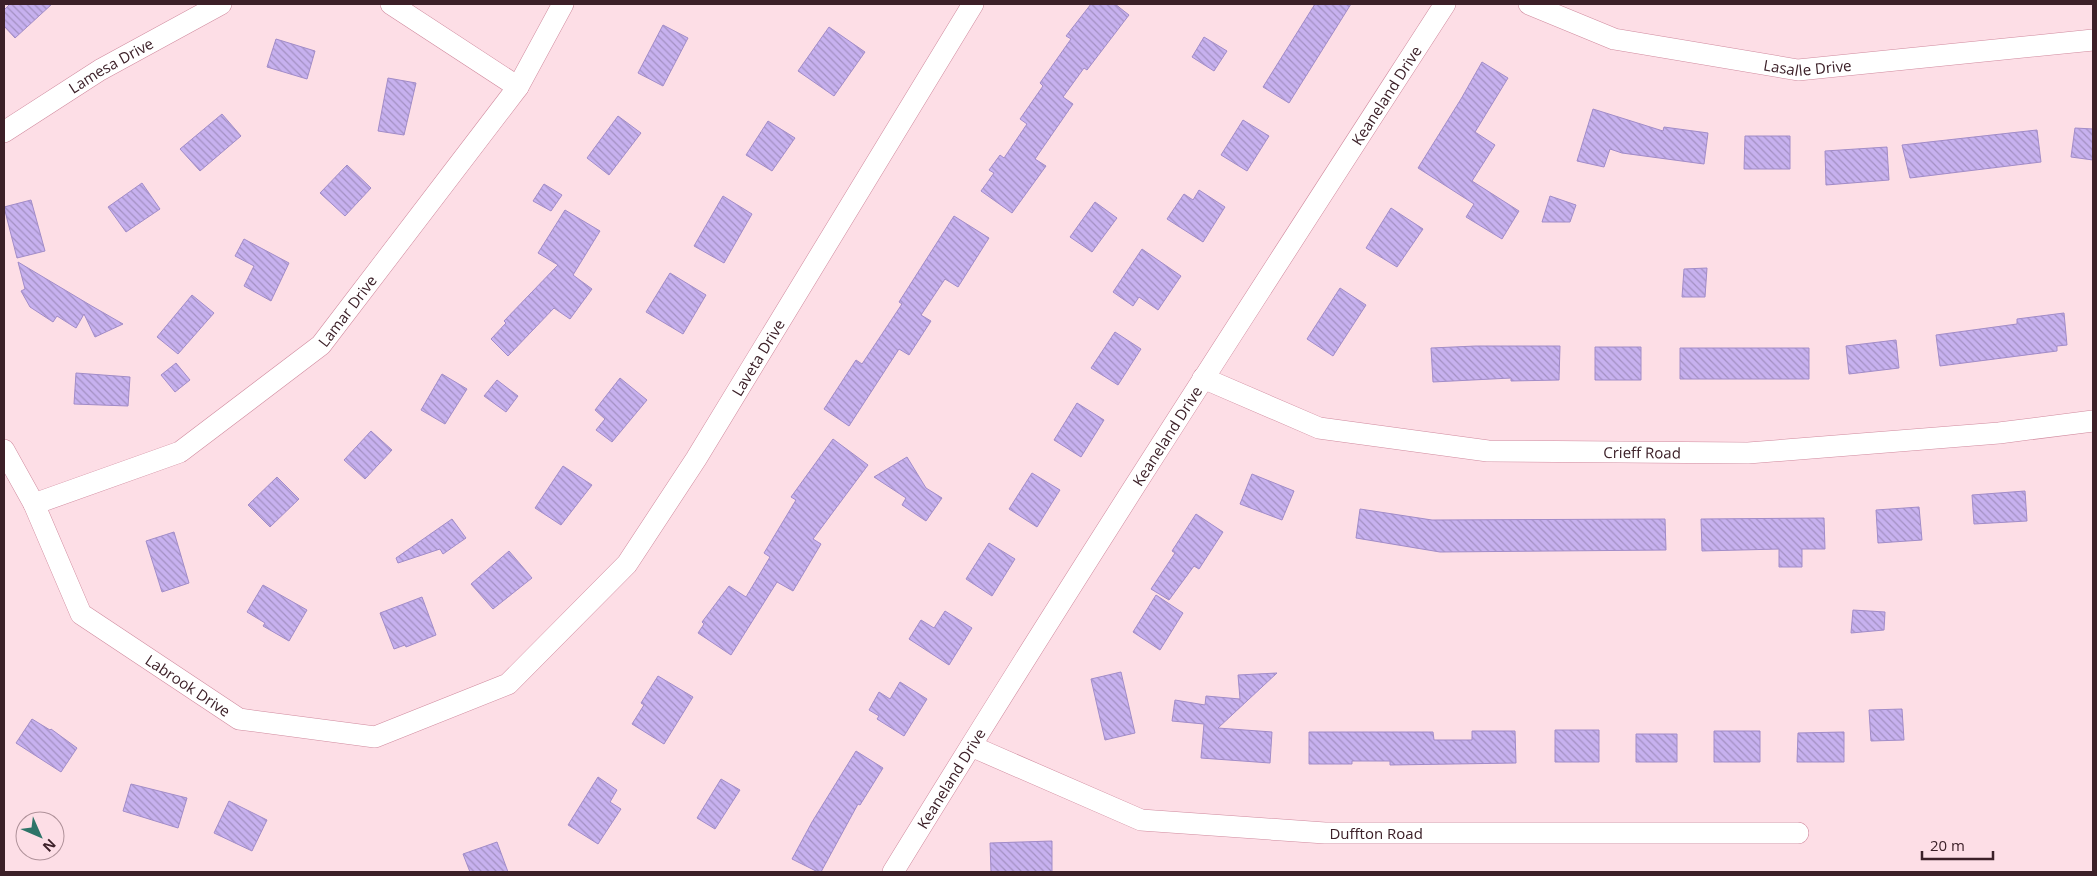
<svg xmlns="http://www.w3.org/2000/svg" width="2097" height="876" font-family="'Open Sans',sans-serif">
<defs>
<pattern id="building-back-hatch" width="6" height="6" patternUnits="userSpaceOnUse" patternTransform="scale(1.25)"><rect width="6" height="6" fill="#c7b1ef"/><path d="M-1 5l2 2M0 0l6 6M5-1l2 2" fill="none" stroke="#a390c2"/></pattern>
</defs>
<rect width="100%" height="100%" fill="#fddee6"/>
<path fill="url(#building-back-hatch)" stroke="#a28cc8" d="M 10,4 L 52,4 L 15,38 L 4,26 L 4,10 Z
M 1091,4 L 1115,4 L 1129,15 L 1087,70 L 1084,68 L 1063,97 L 1073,104 L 1035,159 L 1046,166 L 1012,213 L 981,191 L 994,173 L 989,170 L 1000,155 L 1004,158 L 1027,124 L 1020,119 L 1043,86 L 1040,83 L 1071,39 L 1066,36 Z
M 1315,4 L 1351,4 L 1289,103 L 1263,87 Z
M 663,25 L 688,38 L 663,86 L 638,73 Z
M 829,27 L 865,52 L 834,96 L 798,71 Z
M 1204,37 L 1227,51 L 1214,71 L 1192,57 Z
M 276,39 L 315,51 L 307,79 L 267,67 Z
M 1482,62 L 1508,78 L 1475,132 L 1495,145 L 1472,181 L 1519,211 L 1502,239 L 1466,217 L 1474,204 L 1418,168 L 1461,99 Z
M 388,78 L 416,83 L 404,135 L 378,131 Z
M 1593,109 L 1663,131 L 1664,127 L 1708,133 L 1704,164 L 1622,153 L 1610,149 L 1604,167 L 1577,161 Z
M 222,114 L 241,136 L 200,171 L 180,149 Z
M 618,116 L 641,133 L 609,175 L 587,158 Z
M 1243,120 L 1269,136 L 1247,171 L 1221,155 Z
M 768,121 L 795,138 L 772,171 L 746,155 Z
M 2075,128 L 2093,129 L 2093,160 L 2071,157 Z
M 2037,130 L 2041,162 L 1910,178 L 1902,145 Z
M 1745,136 L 1790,136 L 1790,169 L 1744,169 Z
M 1887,147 L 1889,180 L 1826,185 L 1825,151 Z
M 347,165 L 371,188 L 345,216 L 320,193 Z
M 142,183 L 160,209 L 126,232 L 108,207 Z
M 544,184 L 562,195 L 551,211 L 533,201 Z
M 1199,190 L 1225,207 L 1203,242 L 1167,219 L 1184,194 L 1193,200 Z
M 723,196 L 752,214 L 724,263 L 694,246 Z
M 1550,196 L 1576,205 L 1570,222 L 1542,222 Z
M 31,200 L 45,251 L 17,258 L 4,207 Z
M 1095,202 L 1117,218 L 1092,252 L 1070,237 Z
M 1391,208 L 1423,229 L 1397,267 L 1366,248 Z
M 565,210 L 600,231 L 573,275 L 592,289 L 570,319 L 554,308 L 508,356 L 491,339 L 506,323 L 504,321 L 558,265 L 538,253 Z
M 954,216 L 989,238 L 958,287 L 945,279 L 921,315 L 931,321 L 909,355 L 899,349 L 849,426 L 824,409 L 856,360 L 862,364 L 902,304 L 899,302 Z
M 244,239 L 289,263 L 271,301 L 244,286 L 254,266 L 235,256 Z
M 1142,249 L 1181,276 L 1158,310 L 1139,297 L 1133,306 L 1113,292 Z
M 18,262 L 90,305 L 123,324 L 95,337 L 84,314 L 76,328 L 57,316 L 53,322 L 30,307 L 21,291 L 25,289 Z
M 1707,268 L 1705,297 L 1682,297 L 1684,269 Z
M 670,273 L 706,295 L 683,334 L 646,312 Z
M 1340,288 L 1366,305 L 1333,356 L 1307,339 Z
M 192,295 L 214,313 L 178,354 L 157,337 Z
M 2064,313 L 2067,345 L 2057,346 L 2057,351 L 1940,366 L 1936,335 L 2017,324 L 2017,319 Z
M 1115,332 L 1141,349 L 1118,385 L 1091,368 Z
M 1896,340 L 1899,368 L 1849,374 L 1846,346 Z
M 1476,346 L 1560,346 L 1559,380 L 1511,381 L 1511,378 L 1433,382 L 1431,348 Z
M 1595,347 L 1641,347 L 1641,380 L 1595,380 Z
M 1680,348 L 1809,348 L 1809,379 L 1680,379 Z
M 176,363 L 190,380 L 175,392 L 161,375 Z
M 76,373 L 130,377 L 128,406 L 74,404 Z
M 442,374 L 467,389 L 445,424 L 421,410 Z
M 620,378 L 647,400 L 612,442 L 596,430 L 605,419 L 595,410 Z
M 497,380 L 518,396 L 506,412 L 484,396 Z
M 1077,403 L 1104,420 L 1081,457 L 1054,440 Z
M 371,431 L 392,450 L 365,479 L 344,460 Z
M 833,439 L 868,465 L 813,539 L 821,544 L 793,591 L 777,582 L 731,655 L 698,633 L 704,624 L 702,622 L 729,586 L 746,597 L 770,557 L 764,553 L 796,500 L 791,497 Z
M 907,457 L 926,488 L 942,498 L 926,521 L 902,505 L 906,498 L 874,477 Z
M 563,466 L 592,485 L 561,525 L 535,508 Z
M 1032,473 L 1060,490 L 1037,527 L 1009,509 Z
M 1252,474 L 1294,491 L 1282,520 L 1240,504 Z
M 277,477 L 299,499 L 270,527 L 248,505 Z
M 2025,491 L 2027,521 L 1974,524 L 1972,495 Z
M 1919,507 L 1922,540 L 1878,543 L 1876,510 Z
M 1360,509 L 1432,520 L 1665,519 L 1666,550 L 1440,552 L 1356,538 Z
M 1196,514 L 1223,532 L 1199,569 L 1194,566 L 1169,600 L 1151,589 L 1175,553 L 1172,551 Z
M 1824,518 L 1825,549 L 1802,549 L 1802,567 L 1779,567 L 1779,549 L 1702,551 L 1701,519 Z
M 452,519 L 466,538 L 443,554 L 440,549 L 398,563 L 396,558 Z
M 174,532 L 189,583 L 162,592 L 146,541 Z
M 989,543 L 1015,559 L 992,596 L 966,579 Z
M 509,551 L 532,578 L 493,609 L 471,584 Z
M 263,585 L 307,610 L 289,641 L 263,626 L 265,623 L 247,612 Z
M 1156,595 L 1183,613 L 1160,650 L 1133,632 Z
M 422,597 L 436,635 L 406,647 L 405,645 L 394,649 L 380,613 Z
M 1853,610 L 1885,612 L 1884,630 L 1851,633 Z
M 945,611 L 972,628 L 949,665 L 909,639 L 921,620 L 934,628 Z
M 1121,672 L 1135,733 L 1105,740 L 1091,679 Z
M 1277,673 L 1218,728 L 1272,732 L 1270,763 L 1201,758 L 1204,724 L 1172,721 L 1175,700 L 1205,705 L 1206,696 L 1240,699 L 1238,675 Z
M 658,676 L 693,697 L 664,744 L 632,724 L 644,705 L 641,703 Z
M 900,682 L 927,699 L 904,736 L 877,719 L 879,716 L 869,710 L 879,692 L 890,699 Z
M 1902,709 L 1904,740 L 1871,741 L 1869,710 Z
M 32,719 L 50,730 L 51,729 L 77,748 L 61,772 L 16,743 Z
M 1555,730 L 1599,730 L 1599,762 L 1555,762 Z
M 1472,731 L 1515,731 L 1516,763 L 1390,765 L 1390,761 L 1352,761 L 1352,764 L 1309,764 L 1309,732 L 1433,732 L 1434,740 L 1472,740 Z
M 1714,731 L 1760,731 L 1760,762 L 1714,762 Z
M 1844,732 L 1844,762 L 1797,762 L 1798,733 Z
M 1636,734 L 1677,734 L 1677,762 L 1636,762 Z
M 856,751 L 883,768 L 860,805 L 858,804 L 821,872 L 818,872 L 792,859 L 812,822 Z
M 598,777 L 617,790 L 610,802 L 621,809 L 598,844 L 568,825 Z
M 721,779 L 740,790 L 715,829 L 697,818 Z
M 131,784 L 187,798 L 178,828 L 123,811 Z
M 229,801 L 267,820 L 252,851 L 214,833 Z
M 1052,841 L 1052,872 L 991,872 L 990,843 Z
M 497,842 L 508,872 L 470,872 L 463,854 Z"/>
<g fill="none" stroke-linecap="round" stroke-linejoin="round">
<defs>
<g id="street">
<path d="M 391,4 L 518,87"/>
<path id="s1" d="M 1529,4 L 1614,39 L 1798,70 L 2093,40"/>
<path id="s2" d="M 4,132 L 100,70 L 221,4"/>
<path id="s3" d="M 1203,378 L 1319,428 L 1488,451 L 1748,453 L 1999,433 L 2093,421"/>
<path id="s4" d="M 4,450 L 34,504 L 81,614 L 239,719 L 375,737 L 508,684 L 627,564 L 696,459 L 973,4"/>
<path id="s5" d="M 34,504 L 180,452 L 321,345 L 518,87 L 563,4"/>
<path id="s6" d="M 971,746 L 1141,820 L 1325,833 L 1798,833"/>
<path id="s7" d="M 893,872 C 1072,580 1259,292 1445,4"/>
</g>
</defs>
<use href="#street" stroke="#d08a9e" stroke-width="22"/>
<use href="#street" stroke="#fff" stroke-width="21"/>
</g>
<g text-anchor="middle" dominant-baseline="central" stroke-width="4.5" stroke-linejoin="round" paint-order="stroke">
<g font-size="15" fill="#3c2028" stroke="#fddee6">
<text stroke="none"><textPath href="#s1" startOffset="288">Lasalle Drive</textPath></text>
<text stroke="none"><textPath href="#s2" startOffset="126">Lamesa Drive</textPath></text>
<text stroke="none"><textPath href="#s7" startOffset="920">Keaneland Drive</textPath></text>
<text stroke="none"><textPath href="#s5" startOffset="375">Lamar Drive</textPath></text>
<text stroke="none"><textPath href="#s4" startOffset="1065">Laveta Drive</textPath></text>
<text stroke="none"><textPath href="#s7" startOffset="515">Keaneland Drive</textPath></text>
<text stroke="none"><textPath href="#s3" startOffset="451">Crieff Road</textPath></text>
<text stroke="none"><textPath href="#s4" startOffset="310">Labrook Drive</textPath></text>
<text stroke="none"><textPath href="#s7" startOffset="110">Keaneland Drive</textPath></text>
<text stroke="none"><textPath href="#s6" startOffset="421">Duffton Road</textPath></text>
</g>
</g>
<rect width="2097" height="876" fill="none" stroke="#3c2028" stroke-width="10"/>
<g transform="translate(40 836) rotate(135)"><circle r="24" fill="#fddee6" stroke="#b0929a"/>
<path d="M0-4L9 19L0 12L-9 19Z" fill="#2e7468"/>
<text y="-8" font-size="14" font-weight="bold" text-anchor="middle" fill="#3c2028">N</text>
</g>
<path d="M1922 851v8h71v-8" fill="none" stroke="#3c2028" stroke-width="2.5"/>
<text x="1930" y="851" font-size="15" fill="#3c2028" stroke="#fddee6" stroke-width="4" paint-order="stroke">20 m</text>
</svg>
